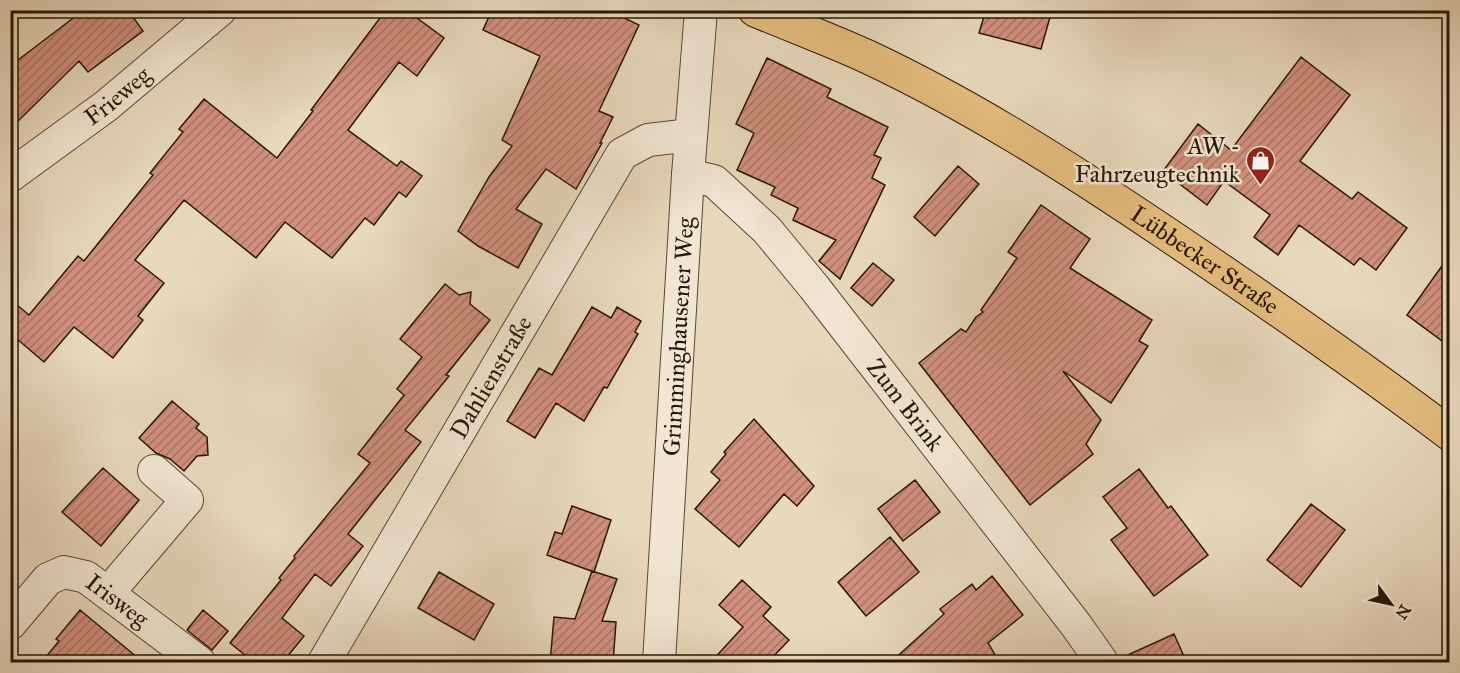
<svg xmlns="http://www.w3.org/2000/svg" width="1460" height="673" font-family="'IM FELL Great Primer',serif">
<defs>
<pattern id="building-hatch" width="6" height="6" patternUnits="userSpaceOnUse" patternTransform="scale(1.5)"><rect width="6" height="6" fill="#d1907d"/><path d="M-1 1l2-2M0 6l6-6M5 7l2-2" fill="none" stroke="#aa7564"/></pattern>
</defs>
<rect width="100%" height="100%" fill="#e8d8bc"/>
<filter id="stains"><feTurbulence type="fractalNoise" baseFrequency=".00333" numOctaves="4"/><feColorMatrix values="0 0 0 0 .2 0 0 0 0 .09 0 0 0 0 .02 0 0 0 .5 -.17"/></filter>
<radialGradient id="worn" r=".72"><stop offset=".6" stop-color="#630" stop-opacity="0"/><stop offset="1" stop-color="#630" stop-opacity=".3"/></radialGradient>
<path fill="url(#building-hatch)" stroke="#291606" stroke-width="1.5" d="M 84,10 L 128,10 L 143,31 L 88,72 L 79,61 L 10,129 L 10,66 Z
M 386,10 L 406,10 L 444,38 L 417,76 L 399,62 L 348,130 L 397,166 L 401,161 L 422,176 L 406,197 L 399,192 L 374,225 L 365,218 L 332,258 L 285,222 L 256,258 L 184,200 L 135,260 L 164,283 L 138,316 L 143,320 L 113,358 L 74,327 L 44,362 L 10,333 L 10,299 L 29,315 L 78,256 L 84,261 L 153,175 L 150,173 L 183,132 L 179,129 L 204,99 L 277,158 L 313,111 L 311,110 Z
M 492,10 L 608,10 L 639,25 L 599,111 L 613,117 L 600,143 L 602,143 L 576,189 L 546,169 L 516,209 L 542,224 L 518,268 L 478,246 L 458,231 L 489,177 L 512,146 L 502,140 L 540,56 L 483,30 Z
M 986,10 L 1052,10 L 1041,49 L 979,33 Z
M 1301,57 L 1350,95 L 1300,161 L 1352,199 L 1358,192 L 1407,228 L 1376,270 L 1360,258 L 1354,265 L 1299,225 L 1278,255 L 1254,237 L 1270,215 L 1224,181 L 1207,205 L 1163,171 L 1198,124 L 1231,150 Z
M 767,58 L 831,89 L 827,97 L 888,127 L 874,155 L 881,158 L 872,178 L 885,185 L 840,279 L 819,261 L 836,240 L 793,220 L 798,208 L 771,195 L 775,187 L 737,170 L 754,133 L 736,124 Z
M 958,166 L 979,184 L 935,236 L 914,217 Z
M 1041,205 L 1090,239 L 1070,268 L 1152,320 L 1139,341 L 1148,346 L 1111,403 L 1063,371 L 1101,420 L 1086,444 L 1093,454 L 1030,505 L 919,363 L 961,329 L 966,332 L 976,317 L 983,312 L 981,310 L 1017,258 L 1008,252 Z
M 1449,256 L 1449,346 L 1407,315 Z
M 873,263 L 894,280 L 872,306 L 851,288 Z
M 445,284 L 459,295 L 471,292 L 470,304 L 490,320 L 446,375 L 449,376 L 405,430 L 421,442 L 348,534 L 363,546 L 331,586 L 315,574 L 282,618 L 304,636 L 282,663 L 255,663 L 230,643 L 281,580 L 279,578 L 295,558 L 294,556 L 370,463 L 358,454 L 404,395 L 397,389 L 422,357 L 400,339 Z
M 592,307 L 611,318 L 617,307 L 641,321 L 635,332 L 638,334 L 607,388 L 604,387 L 584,421 L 556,403 L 535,438 L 507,421 L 539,368 L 552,375 Z
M 172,401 L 199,424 L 196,428 L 207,437 L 208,455 L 197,456 L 184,471 L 170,459 L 156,453 L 139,438 Z
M 754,419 L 814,486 L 797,506 L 784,494 L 739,547 L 695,509 L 720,480 L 711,472 L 726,454 L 724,452 Z
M 103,468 L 139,500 L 101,546 L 62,512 Z
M 1139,469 L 1168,508 L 1171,506 L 1208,555 L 1154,596 L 1111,540 L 1127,528 L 1103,497 Z
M 915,480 L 940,512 L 903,541 L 878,509 Z
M 1311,504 L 1345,530 L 1301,587 L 1267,560 Z
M 572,506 L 611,520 L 594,572 L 547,555 L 555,532 L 562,534 Z
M 890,537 L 919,572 L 866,616 L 838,582 Z
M 592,571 L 617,579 L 602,621 L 616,622 L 613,663 L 550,663 L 554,617 L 575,619 Z
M 439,572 L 494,604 L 474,640 L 418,608 Z
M 992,576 L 1023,615 L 988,643 L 1000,663 L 890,663 L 944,614 L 940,609 L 972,584 L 976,590 Z
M 742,580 L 771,607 L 763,616 L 789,640 L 767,663 L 710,663 L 743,627 L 719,605 Z
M 80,610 L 144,663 L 41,663 L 59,641 L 56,639 Z
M 203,610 L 228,631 L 212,650 L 187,630 Z
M 1174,634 L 1187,663 L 1120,663 L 1119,659 Z"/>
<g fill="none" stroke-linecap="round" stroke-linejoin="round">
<defs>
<g id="minor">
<path id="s1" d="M 688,175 L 714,181 L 767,230 L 814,287 L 1076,625 L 1102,662"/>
<path id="s2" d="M 10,176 L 106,106 L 220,10"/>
<path d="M 108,593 L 187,500 L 154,471"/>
<path id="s3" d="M 10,624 L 48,579 L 64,572 L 86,577 L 199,662"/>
<path id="s4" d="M 324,662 L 622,154 L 648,140 L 691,135"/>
<path id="s5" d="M 659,662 L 688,175 L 701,10"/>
</g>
<g id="major">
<path id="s6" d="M 755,10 C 793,26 831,40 868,57 C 972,106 1069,168 1164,232 C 1261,297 1357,364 1450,434"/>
</g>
</defs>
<use href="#minor" stroke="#594634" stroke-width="34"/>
<use href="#major" stroke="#291606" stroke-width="35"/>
<use href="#minor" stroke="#f0e6d3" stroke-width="32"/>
<use href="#major" stroke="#e4bc7e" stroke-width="33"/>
</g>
<defs>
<symbol id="shop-pin" viewBox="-11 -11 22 30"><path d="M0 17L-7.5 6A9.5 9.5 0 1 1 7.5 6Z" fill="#8f2418" stroke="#f0e6d3"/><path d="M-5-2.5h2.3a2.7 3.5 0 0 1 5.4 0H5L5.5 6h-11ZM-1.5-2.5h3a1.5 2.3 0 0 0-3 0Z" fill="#fff"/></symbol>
</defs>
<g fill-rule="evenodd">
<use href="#shop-pin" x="1244" y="144" width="33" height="45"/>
</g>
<g text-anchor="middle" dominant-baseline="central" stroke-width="5" stroke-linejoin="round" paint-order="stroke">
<g font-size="24" fill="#291606" stroke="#f0e6d3">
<text stroke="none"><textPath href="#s2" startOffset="134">Frieweg</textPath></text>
<text stroke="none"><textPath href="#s6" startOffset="516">Lübbecker Straße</textPath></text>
<text stroke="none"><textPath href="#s5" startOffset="326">Grimminghausener Weg</textPath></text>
<text stroke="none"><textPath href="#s4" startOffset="330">Dahlienstraße</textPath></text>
<text stroke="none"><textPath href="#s1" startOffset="322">Zum Brink</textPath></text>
<text stroke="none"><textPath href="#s3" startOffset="138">Irisweg</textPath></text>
</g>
<g font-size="24" fill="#291606" stroke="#f0e6d3" text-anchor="end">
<text x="1240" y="146">AW -<tspan x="1240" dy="28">Fahrzeugtechnik</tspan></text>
</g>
</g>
<rect width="1460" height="673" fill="none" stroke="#e8d8bc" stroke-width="36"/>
<rect x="12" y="12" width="1436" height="649" fill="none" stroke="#291606" stroke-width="3"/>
<rect x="18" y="18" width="1424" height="637" fill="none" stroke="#291606" stroke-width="1.5"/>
<g transform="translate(1391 604) rotate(123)" stroke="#f0e6d3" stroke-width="4.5" paint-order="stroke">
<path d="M0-4.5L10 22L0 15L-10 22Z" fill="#291606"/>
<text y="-9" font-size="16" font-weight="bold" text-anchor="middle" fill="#291606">N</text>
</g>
<rect width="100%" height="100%" filter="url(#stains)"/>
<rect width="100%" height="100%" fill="url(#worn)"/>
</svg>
